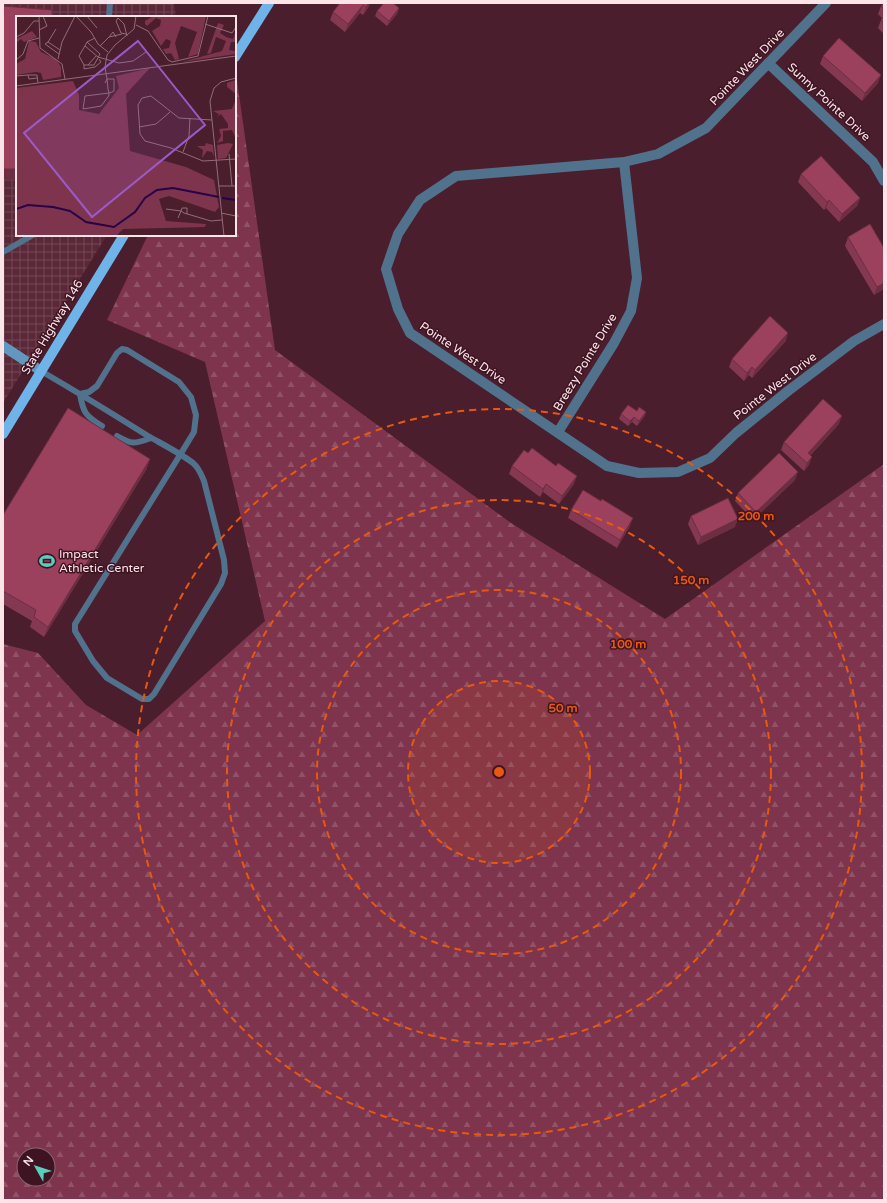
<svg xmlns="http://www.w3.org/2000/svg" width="887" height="1203" font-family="'Varela Round',sans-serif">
<defs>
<pattern id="industrial-grid" width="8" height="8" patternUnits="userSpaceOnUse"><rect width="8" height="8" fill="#5b2838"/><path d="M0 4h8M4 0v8" fill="none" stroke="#734755"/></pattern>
<pattern id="forest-firs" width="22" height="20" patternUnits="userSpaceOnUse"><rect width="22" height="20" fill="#7e344c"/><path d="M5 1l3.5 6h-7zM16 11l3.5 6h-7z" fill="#915166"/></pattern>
</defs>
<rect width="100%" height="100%" fill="#4a1e2c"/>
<path fill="url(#industrial-grid)" d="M 3,3 L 174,3 L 176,17 L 17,17 L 17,235 L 107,235 L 3,403 Z"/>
<path fill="url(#forest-firs)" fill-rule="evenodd" d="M 235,66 L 275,350 L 511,523 L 665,619 L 884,464 L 884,1200 L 3,1200 L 3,644 L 38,653 L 86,705 L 137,735 L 265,621 L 205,362 L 107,320 L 148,235 L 235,235 ZM 24,1155 L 48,1155 L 48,1179 L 24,1179 Z"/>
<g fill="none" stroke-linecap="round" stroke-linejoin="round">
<path stroke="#51728c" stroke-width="6" d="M 109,17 L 110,3
M 3,252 L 33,235
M 41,371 C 77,392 113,414 148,436 C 162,444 180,453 193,463 C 199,468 201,474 204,481 L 224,560 L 225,573 L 221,584 L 154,694 L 149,699 L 142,699 L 107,678 L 93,661 L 75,631 L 75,624 L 180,455 L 194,432 L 196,415 L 191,397 L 179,382 L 127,350 L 122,349 L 117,353 L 97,386 L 89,392 L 80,394 C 83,413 86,416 102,426
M 117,436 C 133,445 134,444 151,438"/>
<path stroke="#51728c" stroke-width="10" d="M 826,3 L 706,128 L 658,154 L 624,162 L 456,176 L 420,200 L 398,234 L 386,269 L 398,309 L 410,333 L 607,466 L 639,473 L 678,472 L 710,458 L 736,433 L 788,391 L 854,341 L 884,324
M 768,63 L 873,162 L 884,181
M 558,432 L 614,343 L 631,311 L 637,278 L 624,162"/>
<path stroke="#6297c0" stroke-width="10" d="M 3,346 L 41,371"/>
<path stroke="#6eb4e8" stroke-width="10" d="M 235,57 L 269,3
M 3,434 L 124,235"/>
</g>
<path fill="#853851" d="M 370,3 L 368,8 L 363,15 L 360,13 L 345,32 L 330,20 L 333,12 Z
M 884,4 L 884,34 L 878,28 L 881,20 L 882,18 L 878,14 L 881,6 Z
M 399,8 L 397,14 L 387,26 L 375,16 L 377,11 Z
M 823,56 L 878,83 L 862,101 L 820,64 Z
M 801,174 L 860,198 L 857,206 L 839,222 L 826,208 L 824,210 L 798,182 Z
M 848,237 L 884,289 L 874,295 L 845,246 Z
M 786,341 L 752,378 L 749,375 L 744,381 L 729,367 L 732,359 Z
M 637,411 L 646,412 L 644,417 L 637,426 L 632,422 L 628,426 L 619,419 L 621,414 Z
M 839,424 L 810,456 L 809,465 L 804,471 L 781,450 L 784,442 Z
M 150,459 L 146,470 L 44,637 L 30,627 L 32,621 L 3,604 L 3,515 Z
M 512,466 L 574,484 L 559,504 L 543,492 L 540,497 L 509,474 Z
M 795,480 L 753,520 L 735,501 L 738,493 Z
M 571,510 L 630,526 L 617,548 L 568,518 Z
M 691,516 L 735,527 L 698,545 L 688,524 Z"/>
<path fill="#6c2e42" d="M 369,3 L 370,3 L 368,8 L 363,15 L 366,7 Z
M 363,5 L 360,13 L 345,32 L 348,24 Z
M 399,8 L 397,14 L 387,26 L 389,21 Z
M 881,75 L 878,83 L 862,101 L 865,93 Z
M 3,169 L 17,169 L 17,180 L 3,179 Z
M 860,198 L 857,206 L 839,222 L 842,214 Z
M 829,200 L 826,208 L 824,210 L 827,202 Z
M 884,283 L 884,289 L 874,295 L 877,287 Z
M 788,333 L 786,341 L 752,378 L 755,370 Z
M 752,367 L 749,375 L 744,381 L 747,373 Z
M 646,412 L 644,417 L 637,426 L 639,421 Z
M 842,416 L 839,424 L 805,461 L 808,453 Z
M 634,417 L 632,422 L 628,426 L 630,421 Z
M 812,457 L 809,465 L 804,471 L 807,463 Z
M 150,459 L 146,470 L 44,637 L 48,627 Z
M 798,472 L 795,480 L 753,520 L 756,512 Z
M 577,476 L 574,484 L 559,504 L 562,496 Z
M 546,484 L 543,492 L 540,497 L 543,489 Z
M 633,518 L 630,526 L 617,548 L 620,540 Z
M 738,519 L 735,527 L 698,545 L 701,537 Z"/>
<path fill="#9b415e" stroke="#6c2e42" d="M 340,3 L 369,3 L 366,7 L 363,5 L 348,24 L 333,12 Z
M 384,3 L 393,3 L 399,8 L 389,21 L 377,11 Z
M 884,4 L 884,9 L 881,6 Z
M 3,6 L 52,10 L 52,17 L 17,17 L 17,169 L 3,169 Z
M 884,16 L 884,23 L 881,20 Z
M 839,38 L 881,75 L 865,93 L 823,56 Z
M 821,156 L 860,198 L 842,214 L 829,200 L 827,202 L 801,174 Z
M 870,224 L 884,248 L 884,283 L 877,287 L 848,237 Z
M 770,316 L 788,333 L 755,370 L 752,367 L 747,373 L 732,359 Z
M 823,399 L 842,416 L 808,453 L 812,457 L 807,463 L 784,442 Z
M 628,405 L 637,411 L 639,407 L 646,412 L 639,421 L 634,417 L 630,421 L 621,414 Z
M 68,408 L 150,459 L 48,627 L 34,617 L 36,610 L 3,591 L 3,515 Z
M 532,448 L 556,466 L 558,463 L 577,476 L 562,496 L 546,484 L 543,489 L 512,466 L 524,450 L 528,453 Z
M 779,453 L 798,472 L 756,512 L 738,493 Z
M 583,490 L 601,501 L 602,499 L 633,518 L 620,540 L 571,510 Z
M 728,498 L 738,519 L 701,537 L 691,516 Z"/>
<circle cx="499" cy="772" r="91" fill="#e8590c" fill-opacity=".12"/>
<g fill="none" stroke="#e8590c" stroke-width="2" stroke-dasharray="7 5">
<circle cx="499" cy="772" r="91"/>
<circle cx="499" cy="772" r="182"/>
<circle cx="499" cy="772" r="272"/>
<circle cx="499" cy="772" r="363"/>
</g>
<defs>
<symbol id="stadium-bare" viewBox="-9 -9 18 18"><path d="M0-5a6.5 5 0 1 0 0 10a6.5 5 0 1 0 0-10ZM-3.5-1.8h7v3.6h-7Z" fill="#5acebd" stroke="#3f1422" stroke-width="2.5" paint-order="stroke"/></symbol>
</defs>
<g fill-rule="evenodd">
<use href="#stadium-bare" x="36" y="550" width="22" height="22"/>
</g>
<g text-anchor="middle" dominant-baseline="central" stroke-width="3" stroke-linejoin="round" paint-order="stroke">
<g font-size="12" fill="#fce4e9" stroke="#3f1422">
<text transform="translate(747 67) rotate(-46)">Pointe West Drive</text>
<text transform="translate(829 102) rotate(43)">Sunny Pointe Drive</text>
<text transform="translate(52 327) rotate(-59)">State Highway 146</text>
<text transform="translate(463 353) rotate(34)">Pointe West Drive</text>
<text transform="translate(585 362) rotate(-59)">Breezy Pointe Drive</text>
<text transform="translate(775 386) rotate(-38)">Pointe West Drive</text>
</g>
<g font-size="12" fill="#fce4e9" stroke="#3f1422" text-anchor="start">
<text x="59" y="554">Impact<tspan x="59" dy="14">Athletic Center</tspan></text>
</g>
</g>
<g transform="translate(16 16)">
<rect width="220" height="220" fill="#4a1e2c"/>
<path d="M 137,0 L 190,0 L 182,38 L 172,41 L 181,16 L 165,10 L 159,27 L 163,43 L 159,44 L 155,37 L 150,38 L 147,33 L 153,32 L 155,25 L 150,23 L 145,30 L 136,15 L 144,10 L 145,4 L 140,2 L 131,10 L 129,8 L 129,5 ZM 202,7 L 208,9 L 204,17 L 210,21 L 217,23 L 220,15 L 220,26 L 215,26 L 213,34 L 220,35 L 220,38 L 166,46 L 206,35 L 210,25 L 200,21 L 195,37 L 191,38 ZM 16,15 L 21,21 L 8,26 L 5,23 L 0,27 L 0,23 ZM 13,25 L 20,26 L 25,36 L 40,43 L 45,51 L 45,61 L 27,64 L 25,57 L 20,56 L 0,59 L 0,48 L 9,43 ZM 134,52 L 110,78 L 114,135 L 170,151 L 198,164 L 203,191 L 199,196 L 153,180 L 143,183 L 150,205 L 190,208 L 189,211 L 107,213 L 100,220 L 0,220 L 0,72 L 57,65 L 63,79 L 63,94 L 83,98 L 103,72 L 100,60 ZM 220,64 L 220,78 L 211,71 L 211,67 ZM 220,83 L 220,123 L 216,114 L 207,115 L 207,125 L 201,127 L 205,120 L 203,113 L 212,112 L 212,108 L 205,98 L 201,101 L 203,98 L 197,95 L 216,93 ZM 190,127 L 197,129 L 198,141 L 196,136 L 191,135 L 186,142 L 187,134 L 181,130 L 189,130 ZM 212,127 L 217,128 L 210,142 L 202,143 L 201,129 Z" fill="#7e344c"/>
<path fill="none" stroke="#29004a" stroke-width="2" d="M 206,182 L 220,184M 0,193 L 12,189 L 37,191 L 54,195 L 70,206 L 98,211 L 119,196 L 129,182 L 141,174 L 157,172 L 203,181"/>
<path fill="none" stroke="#916d78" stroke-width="1" d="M 23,0 L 24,32 L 46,48 L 49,63M 60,0 L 75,16 L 82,28 L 92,36M 71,0 L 81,12M 189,8 L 216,17 L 220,11M 120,9 L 132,15 L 152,44 L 156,46 L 182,40 L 192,0M 23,14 L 31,10 L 27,0M 110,18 L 105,17 L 100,5 L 102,2 L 108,8 L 111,20M 0,21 L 8,17 L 18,5 L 23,5M 93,21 L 97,16 L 100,21M 32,26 L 40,13M 71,26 L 84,38 L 78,49 L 68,49 L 63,40 L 70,28 L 71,26 L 79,22M 69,30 L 82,41 L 103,47 L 117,45 L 130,36M 84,30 L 93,21 L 106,18M 43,38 L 29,28 L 32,26 L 44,34M 42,43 L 46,26 L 59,0M 0,44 L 7,38 L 12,25 L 23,22M 68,49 L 68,53 L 79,51 L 85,46 L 83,43M 72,49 L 80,40M 0,60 L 12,59M 21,62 L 13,63 L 12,59 L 21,59 L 22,67M 89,67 L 91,63 L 98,63 L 98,75 L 96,76 L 93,77 L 69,80 L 67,93 L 85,90 L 92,81 L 93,79 L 93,77 L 92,73 L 91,63 L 89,51 L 91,39 L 99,29 L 118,13 L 120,0M 0,70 L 220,40M 196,104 L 163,102 L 135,80 L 126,82 L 122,89 L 124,118 L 129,125 L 155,132 L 187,145 L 220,143M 123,111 L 140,108 L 154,96M 167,136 L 173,120 L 174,102M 213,138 L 216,170M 203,170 L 220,170M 150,193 L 165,195 L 162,202M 205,197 L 220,200M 171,198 L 171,192 L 166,192 L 165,195 L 168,197 L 195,205 L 206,204M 208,220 L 194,85 L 198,72 L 205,66 L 220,62"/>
<path fill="#9b5aca" fill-opacity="0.15" stroke="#9b5aca" stroke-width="2" d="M 122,25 L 189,109 L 76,201 L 8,117 Z"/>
<rect width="220" height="220" fill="none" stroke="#fce4e9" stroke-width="2"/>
</g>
<circle cx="499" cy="772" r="6" fill="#e8590c" stroke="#3f1422" stroke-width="2"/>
<g font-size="12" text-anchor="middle" font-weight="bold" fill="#e8590c" stroke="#3f1422" stroke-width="3" stroke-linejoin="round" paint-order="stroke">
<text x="756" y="520">200 m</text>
<text x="691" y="584">150 m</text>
<text x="628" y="648">100 m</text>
<text x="563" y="712">50 m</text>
</g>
<rect width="887" height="1203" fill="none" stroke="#fce4e9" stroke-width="8"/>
<g transform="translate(36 1167) rotate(309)"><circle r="19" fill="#3f1422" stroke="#8b6772"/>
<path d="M0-3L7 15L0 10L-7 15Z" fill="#5acebd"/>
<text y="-6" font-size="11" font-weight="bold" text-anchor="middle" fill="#fce4e9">N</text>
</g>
</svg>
